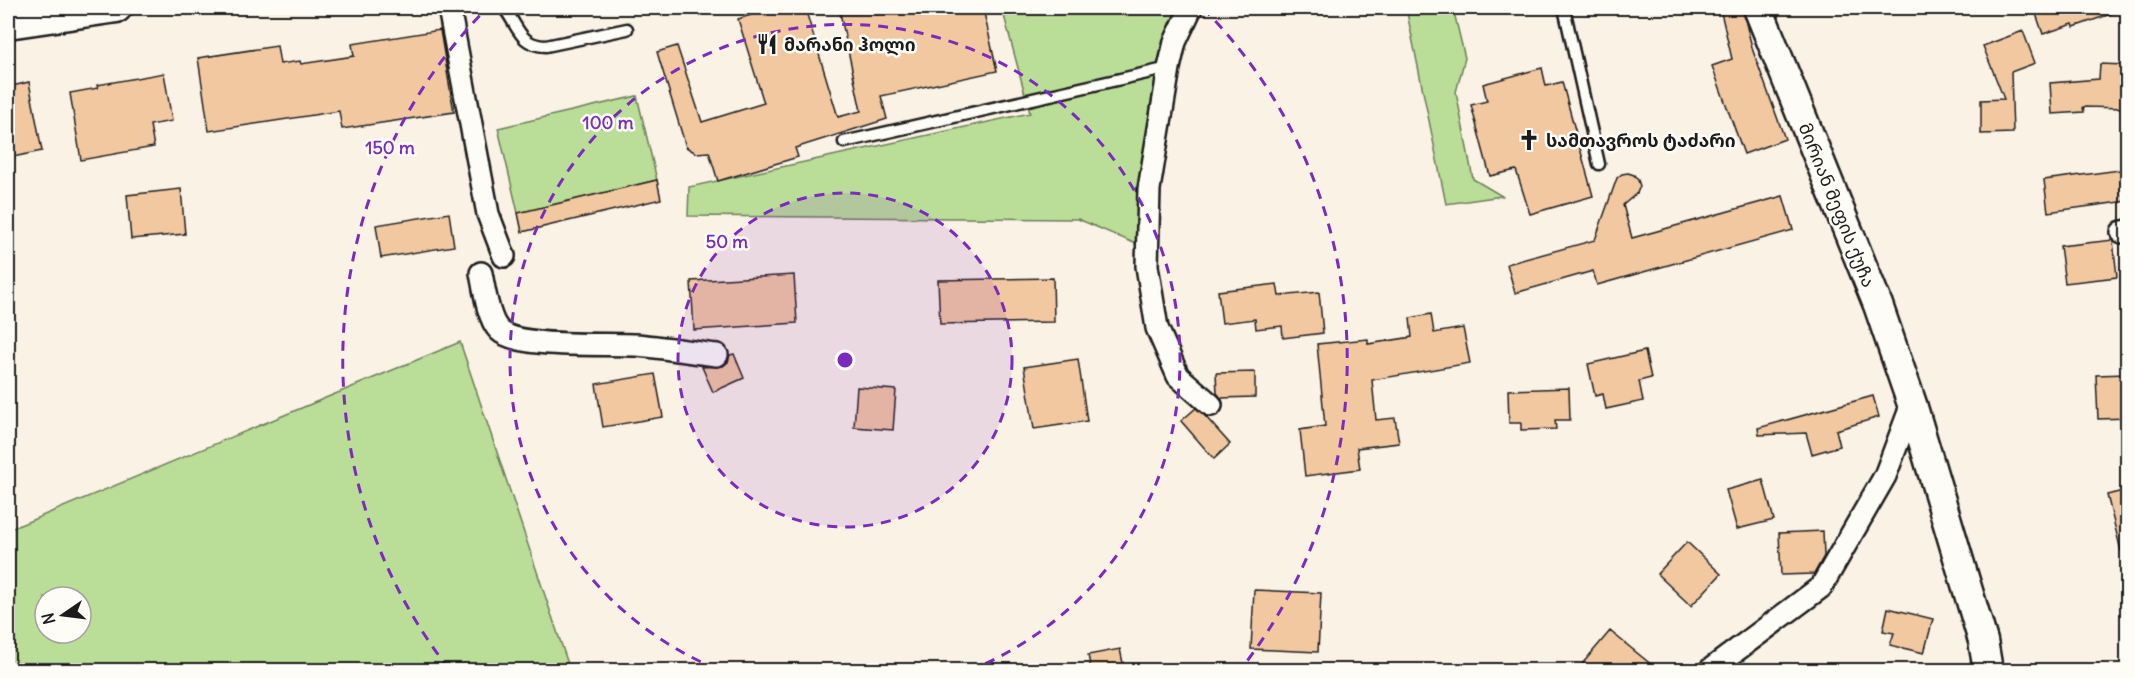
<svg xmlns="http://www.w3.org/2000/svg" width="2135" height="678" font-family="Delius,'Noto Sans Georgian',sans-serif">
<rect width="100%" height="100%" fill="#fbf2e6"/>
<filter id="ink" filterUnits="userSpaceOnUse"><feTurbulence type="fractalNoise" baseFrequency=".0167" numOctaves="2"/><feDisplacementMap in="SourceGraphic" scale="12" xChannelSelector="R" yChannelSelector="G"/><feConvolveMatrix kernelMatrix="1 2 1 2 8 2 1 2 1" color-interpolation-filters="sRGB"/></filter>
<g filter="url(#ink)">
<path fill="#badd97" stroke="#6b7c5a" stroke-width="1.5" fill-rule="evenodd" d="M 1002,8 L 1197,8 L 1153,89 L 1136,244 L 1078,219 L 688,216 L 689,187 L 1030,113 Z
M 1406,8 L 1453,8 L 1465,58 L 1456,92 L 1473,179 L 1502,196 L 1446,204 Z
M 637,96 L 657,180 L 518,213 L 498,128 Z
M 460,342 L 570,670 L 8,670 L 8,530 ZM 45,597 L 81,597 L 81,633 L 45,633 Z"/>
<path fill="#f2c8a1" stroke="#1c1c1c" stroke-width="1.5" d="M 773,8 L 805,8 L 838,117 L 861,111 L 839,8 L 983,8 L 997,71 L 881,96 L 887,119 L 795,148 L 798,157 L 718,181 L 709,152 L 696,153 L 686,147 L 657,52 L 677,46 L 702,122 L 764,103 L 738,19 Z
M 1720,8 L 1742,8 L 1753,51 L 1785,139 L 1744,154 L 1712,66 L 1732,59 Z
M 2034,8 L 2122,8 L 2122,10 L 2074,27 L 2073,24 L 2043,34 Z
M 440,30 L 454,112 L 342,129 L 339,111 L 209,131 L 198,58 L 277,46 L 280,64 L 300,61 L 301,64 L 354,56 L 352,44 Z
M 2023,31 L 2035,63 L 2011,72 L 2013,133 L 1981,134 L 1981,100 L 2004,99 L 1983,46 Z
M 2100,64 L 2125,65 L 2125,108 L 2083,107 L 2084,112 L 2052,114 L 2050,83 L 2099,79 Z
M 1542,68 L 1546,86 L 1562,82 L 1593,196 L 1530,214 L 1516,170 L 1490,176 L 1471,105 L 1487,101 L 1483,84 Z
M 164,73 L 172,121 L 150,125 L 154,147 L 81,160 L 70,93 L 98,88 L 97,85 Z
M 29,82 L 42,151 L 8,158 L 8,87 Z
M 2127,169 L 2127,201 L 2048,212 L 2044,180 Z
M 1628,173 L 1634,175 L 1638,180 L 1640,186 L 1637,193 L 1623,205 L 1632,238 L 1783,196 L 1793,230 L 1597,285 L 1593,271 L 1515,293 L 1507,264 L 1595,240 L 1617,178 L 1622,174 Z
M 657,180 L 661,199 L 522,232 L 518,213 Z
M 181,189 L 185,234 L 131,239 L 127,195 Z
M 449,213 L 454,246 L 381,258 L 376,225 Z
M 2113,240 L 2117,277 L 2065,283 L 2060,246 Z
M 794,275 L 797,323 L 694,330 L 691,281 Z
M 1053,278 L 1054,322 L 940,324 L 938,280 Z
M 1277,284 L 1279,296 L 1319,292 L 1323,333 L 1283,338 L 1282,326 L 1256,329 L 1255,319 L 1222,323 L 1218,291 Z
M 1431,314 L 1434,333 L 1463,328 L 1470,363 L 1372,380 L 1376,420 L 1395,418 L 1399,443 L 1357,448 L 1360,469 L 1305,476 L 1300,430 L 1325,426 L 1317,344 L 1368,339 L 1368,344 L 1412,337 L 1410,318 Z
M 1645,351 L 1651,378 L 1639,381 L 1643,401 L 1606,409 L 1603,394 L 1595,396 L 1588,364 Z
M 734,354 L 744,378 L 713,392 L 702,367 L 723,366 L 728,362 L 730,355 Z
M 1078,359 L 1087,421 L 1034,429 L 1024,367 Z
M 1255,372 L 1255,397 L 1221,398 L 1217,393 L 1216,373 Z
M 655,374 L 663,417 L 603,427 L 596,384 Z
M 2127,374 L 2127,418 L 2098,419 L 2096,375 Z
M 857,387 L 896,390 L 893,430 L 854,427 Z
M 1569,388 L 1570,420 L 1555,420 L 1556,429 L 1521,430 L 1521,423 L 1509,423 L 1508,390 Z
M 1873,396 L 1879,417 L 1836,430 L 1840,446 L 1812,454 L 1806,433 L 1759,435 L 1758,428 Z
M 1196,408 L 1205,416 L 1230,444 L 1214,459 L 1181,421 Z
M 1763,480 L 1774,520 L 1737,529 L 1726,490 Z
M 2127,490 L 2127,550 L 2121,551 L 2107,495 Z
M 1823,531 L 1824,556 L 1814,574 L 1781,575 L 1779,533 Z
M 1687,542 L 1721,574 L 1691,606 L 1657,574 Z
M 1254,590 L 1321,593 L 1318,652 L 1251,649 Z
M 1888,608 L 1933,619 L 1924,653 L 1890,645 L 1894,633 L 1883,631 Z
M 1610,631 L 1658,670 L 1577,670 Z
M 1120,649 L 1124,668 L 1112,670 L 1091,670 L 1088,655 Z"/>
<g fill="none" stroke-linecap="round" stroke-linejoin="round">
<defs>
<path id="lane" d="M 504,8 C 519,27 519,45 546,46 L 627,29
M 1564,8 L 1599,164
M 844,142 L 1169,68"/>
<path id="street" d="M 449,8 L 488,214 L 504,256
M 1191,8 L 1175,42 L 1169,68 L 1149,189 L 1147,266 L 1157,328 L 1178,376 L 1211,405
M 2122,232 L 2128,231
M 481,273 C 484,288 488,319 499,330 C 517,349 606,343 635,345 C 662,347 690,352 717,355
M 1710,670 L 1821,587 L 1885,476 L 1912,404"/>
<path id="secondary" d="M 1758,8 L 1878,305 L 1912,404 L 1983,641 L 1988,670
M 8,24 L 117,8"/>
</defs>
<use href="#lane" stroke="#1c1c1c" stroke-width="15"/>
<use href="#street" stroke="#1c1c1c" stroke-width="26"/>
<use href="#secondary" stroke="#1c1c1c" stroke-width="33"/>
<use href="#lane" stroke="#fdfcf7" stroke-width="10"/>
<use href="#street" stroke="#fdfcf7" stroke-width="21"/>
<use href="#secondary" stroke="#fdfcf7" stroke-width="28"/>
</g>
</g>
<circle cx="845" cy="360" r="167" fill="#7b2cbf" fill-opacity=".12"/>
<g fill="none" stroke="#7b2cbf" stroke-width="3" stroke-dasharray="10 8">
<circle cx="845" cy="360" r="167"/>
<path d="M717 669A335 335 0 1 1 973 669"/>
<path d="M449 669A502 502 0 0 1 487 8M1203 8A502 502 0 0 1 1241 669"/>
</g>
<defs>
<symbol id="restaurant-bare" viewBox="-9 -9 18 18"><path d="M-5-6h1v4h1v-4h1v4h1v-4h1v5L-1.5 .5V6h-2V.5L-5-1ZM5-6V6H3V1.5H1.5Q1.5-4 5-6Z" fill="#1c1c1c" stroke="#fdfcf7" stroke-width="2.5" paint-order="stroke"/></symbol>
<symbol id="church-bare" viewBox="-9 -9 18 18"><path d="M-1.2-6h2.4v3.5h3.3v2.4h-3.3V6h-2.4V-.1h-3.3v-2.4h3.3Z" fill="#1c1c1c" stroke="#fdfcf7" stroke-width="2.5" paint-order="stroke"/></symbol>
</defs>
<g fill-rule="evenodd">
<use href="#restaurant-bare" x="752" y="29" width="30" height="30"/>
<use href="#church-bare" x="1514" y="125" width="30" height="30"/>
</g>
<g text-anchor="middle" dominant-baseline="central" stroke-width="5" stroke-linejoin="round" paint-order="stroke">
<g font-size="18" font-weight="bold" fill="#1c1c1c" stroke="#fdfcf7" text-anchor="start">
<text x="784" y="44">მარანი ჰოლი</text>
<text x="1546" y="140">სამთავროს ტაძარი</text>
</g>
<g font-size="18" fill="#1c1c1c" stroke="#fdfcf7">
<text transform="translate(1837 205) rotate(68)">მირიან მეფის ქუჩა</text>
</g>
</g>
<circle cx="845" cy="360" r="9" fill="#7b2cbf" stroke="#fdfcf7" stroke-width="3"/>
<g font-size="18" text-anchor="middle" font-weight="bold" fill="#7b2cbf" stroke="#fdfcf7" stroke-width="5" stroke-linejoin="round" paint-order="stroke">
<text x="608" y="129">100 m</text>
<text x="390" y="154">150 m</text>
<text x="727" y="248">50 m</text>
</g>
<rect width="2135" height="678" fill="none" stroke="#fdfcf7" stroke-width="30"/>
<rect x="15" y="15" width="2105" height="648" fill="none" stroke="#1c1c1c" stroke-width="2" filter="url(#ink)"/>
<g transform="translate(63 615) rotate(256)"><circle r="28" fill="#fdfcf7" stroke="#a3a29f" stroke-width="1.5"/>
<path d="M0-4.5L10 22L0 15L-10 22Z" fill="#1c1c1c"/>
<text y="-9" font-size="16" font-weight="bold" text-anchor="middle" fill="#1c1c1c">N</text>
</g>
</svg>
